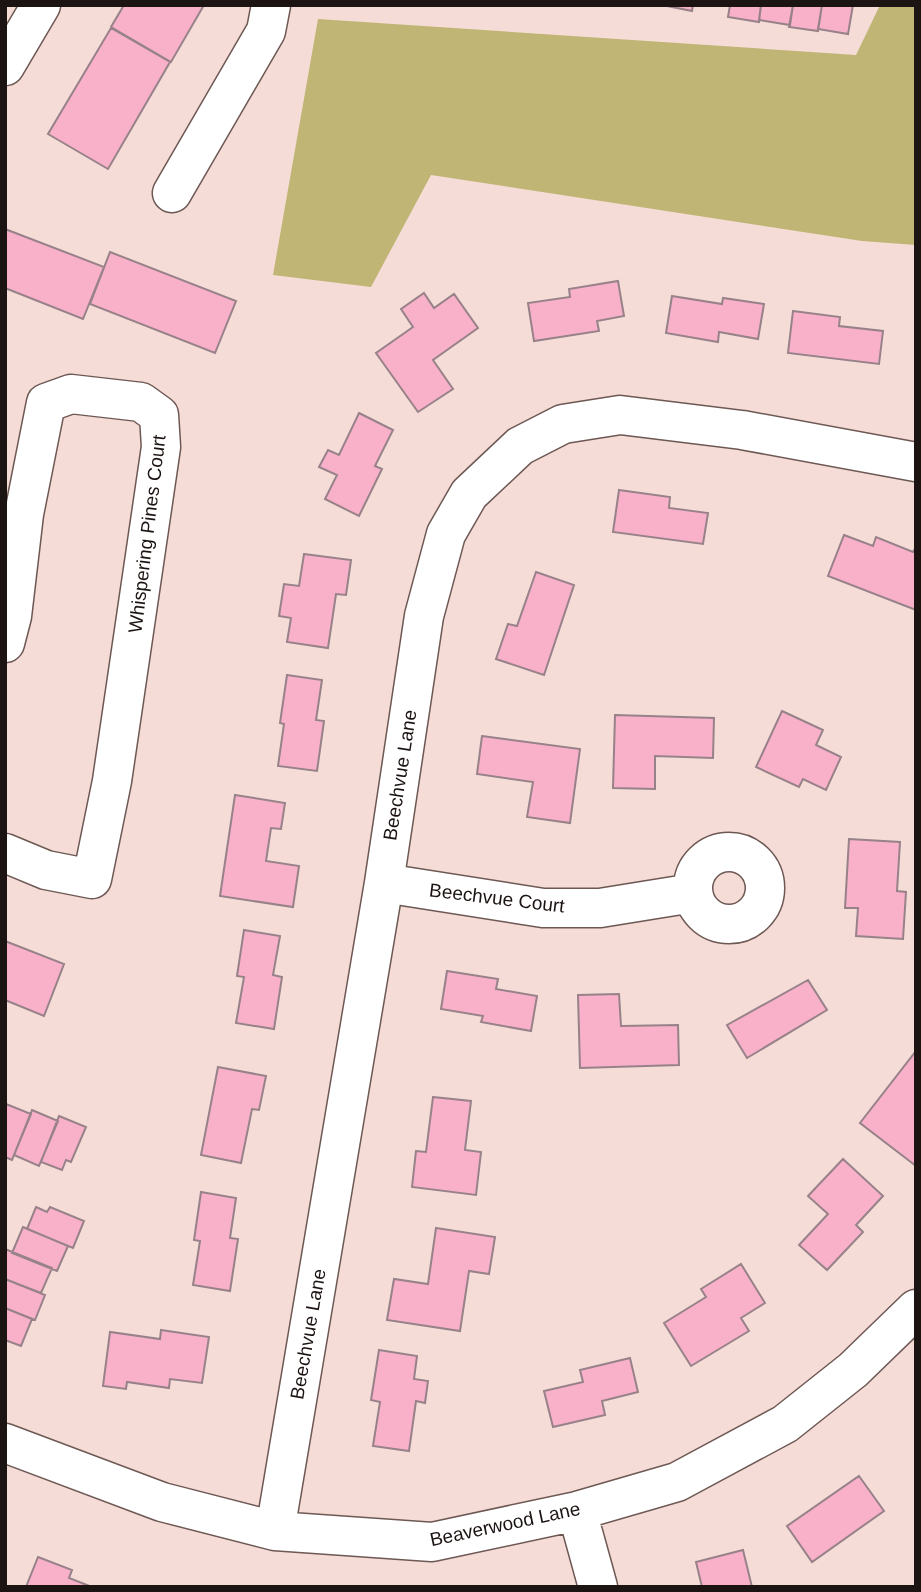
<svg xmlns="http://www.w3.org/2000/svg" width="921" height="1592" font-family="Helvetica,sans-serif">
<rect width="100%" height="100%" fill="#f5dcd7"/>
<path fill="#c0b575" d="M 880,5 L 916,5 L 916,245 L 862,241 L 431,175 L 371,287 L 273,275 L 318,19 L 856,55 Z"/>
<path fill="#f8b1c9" stroke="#988289" stroke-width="2" d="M 124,5 L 204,5 L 171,62 L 111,27 Z
M 662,5 L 693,5 L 692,11 Z
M 730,5 L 761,5 L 759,22 L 728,17 Z
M 761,5 L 793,5 L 790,25 L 759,20 Z
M 793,5 L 822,5 L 818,31 L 789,27 Z
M 822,5 L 853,5 L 848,34 L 818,29 Z
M 111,28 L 170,62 L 108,169 L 48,134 Z
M 5,229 L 104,267 L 83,319 L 5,288 Z
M 110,252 L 236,301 L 215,353 L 90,304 Z
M 618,281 L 624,316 L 597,321 L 599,331 L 534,341 L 528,303 L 570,297 L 569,289 Z
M 424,293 L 434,308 L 454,294 L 478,328 L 433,360 L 453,389 L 418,412 L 376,353 L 413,327 L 401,309 Z
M 672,296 L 722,304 L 723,298 L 764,304 L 758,339 L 719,332 L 718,342 L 666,333 Z
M 793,311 L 840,317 L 839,326 L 883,331 L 879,364 L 788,353 Z
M 359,413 L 393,430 L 375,466 L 382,469 L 359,516 L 325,499 L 337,475 L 319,467 L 328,450 L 339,455 Z
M 619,490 L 670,497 L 669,508 L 708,513 L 703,544 L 613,532 Z
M 844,535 L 873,546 L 876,537 L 913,552 L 916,547 L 916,610 L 828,576 Z
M 304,554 L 351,560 L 346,595 L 336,594 L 328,648 L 287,642 L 291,618 L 279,616 L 284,584 L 299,586 Z
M 536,572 L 574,585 L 544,675 L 496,659 L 508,624 L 517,626 Z
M 287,675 L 322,680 L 316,720 L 324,721 L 317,771 L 278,766 L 284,724 L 280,723 Z
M 782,711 L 823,730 L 816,745 L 841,757 L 826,790 L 803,779 L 799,787 L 756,767 Z
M 615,715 L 714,718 L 713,758 L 655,756 L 655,789 L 613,788 Z
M 482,736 L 580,749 L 570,823 L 527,817 L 533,782 L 477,774 Z
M 235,795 L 285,803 L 281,829 L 271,828 L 266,861 L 299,866 L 293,907 L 220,896 Z
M 849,839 L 900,842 L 897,891 L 906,892 L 903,939 L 856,936 L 858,908 L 845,908 Z
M 244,930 L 280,936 L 273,975 L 282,977 L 274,1029 L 236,1023 L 244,977 L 237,976 Z
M 5,941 L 64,964 L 44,1016 L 5,1000 Z
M 447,971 L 498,979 L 496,989 L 537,996 L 531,1031 L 481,1022 L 483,1016 L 441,1009 Z
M 808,980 L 827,1010 L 747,1058 L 727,1025 Z
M 619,994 L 621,1026 L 678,1025 L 679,1065 L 580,1068 L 578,995 Z
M 916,1051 L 916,1166 L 860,1123 Z
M 218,1067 L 266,1076 L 259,1110 L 252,1109 L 241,1163 L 201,1155 Z
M 433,1097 L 471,1101 L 465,1150 L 481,1152 L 476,1195 L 412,1187 L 416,1151 L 426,1152 Z
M 6,1104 L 31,1114 L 12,1160 L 5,1157 Z
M 32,1110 L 58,1121 L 39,1166 L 14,1155 Z
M 59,1116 L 86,1127 L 71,1162 L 66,1160 L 62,1170 L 41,1162 Z
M 843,1159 L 883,1196 L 856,1225 L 863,1232 L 827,1270 L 799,1245 L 828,1214 L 808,1196 Z
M 201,1192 L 236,1198 L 230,1238 L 238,1239 L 230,1291 L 193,1285 L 200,1241 L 194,1240 Z
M 36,1207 L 47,1212 L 50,1207 L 84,1221 L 73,1248 L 27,1229 Z
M 23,1227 L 68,1246 L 57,1271 L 12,1253 Z
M 436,1228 L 495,1237 L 489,1274 L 469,1271 L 460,1331 L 387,1320 L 394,1279 L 428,1284 Z
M 5,1249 L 52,1268 L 41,1293 L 5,1279 Z
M 741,1264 L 765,1303 L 741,1318 L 749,1331 L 691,1366 L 664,1323 L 706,1297 L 701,1289 Z
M 5,1279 L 45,1295 L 35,1320 L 5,1308 Z
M 5,1308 L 32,1319 L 21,1346 L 5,1340 Z
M 161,1330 L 209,1337 L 202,1383 L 170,1379 L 169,1388 L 127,1382 L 126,1389 L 103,1386 L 110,1332 L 160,1339 Z
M 379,1350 L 417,1356 L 414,1379 L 428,1381 L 425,1403 L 416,1401 L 409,1451 L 373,1446 L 380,1402 L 371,1400 Z
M 630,1358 L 638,1392 L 602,1401 L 605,1415 L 553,1427 L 544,1391 L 583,1382 L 580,1370 Z
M 859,1476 L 884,1511 L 812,1562 L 787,1526 Z
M 743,1550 L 752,1587 L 702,1587 L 696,1562 Z
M 38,1557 L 72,1570 L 69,1578 L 92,1587 L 26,1587 Z"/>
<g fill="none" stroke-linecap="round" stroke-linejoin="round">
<defs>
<path id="minor" d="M 5,66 L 41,5
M 172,193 L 266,31 L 271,5
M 5,643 L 12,616 L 24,514 L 46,403 L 71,394 L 141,402 L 159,415 L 161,447 L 112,781 L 92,879 L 46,870 L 5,853
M693 888a36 36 0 1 1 72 0a36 36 0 1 1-72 0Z
M 384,883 L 543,908 L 600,908 L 693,893
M 5,1443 L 162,1502 L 275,1531 L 432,1542 L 577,1511 L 677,1482 L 785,1424 L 853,1370 L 916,1309
M 577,1511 L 598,1587
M 275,1531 L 384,883 L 424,616 L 446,534 L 469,494 L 520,446 L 563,424 L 620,415 L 742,430 L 916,462"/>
</defs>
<use href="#minor" stroke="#6d5854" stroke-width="41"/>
<use href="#minor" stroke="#fff" stroke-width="38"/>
</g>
<g text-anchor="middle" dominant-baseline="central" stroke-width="5" stroke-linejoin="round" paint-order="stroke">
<g font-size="19" fill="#1c1412" stroke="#fff">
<text transform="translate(147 534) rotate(-83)">Whispering Pines Court</text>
<text transform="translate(400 775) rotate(-81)">Beechvue Lane</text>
<text transform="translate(497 898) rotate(7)">Beechvue Court</text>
<text transform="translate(308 1334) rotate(-80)">Beechvue Lane</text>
<text transform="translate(505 1524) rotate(-12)">Beaverwood Lane</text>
</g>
</g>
<rect width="921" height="1592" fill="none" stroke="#1c1412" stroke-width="14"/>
</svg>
